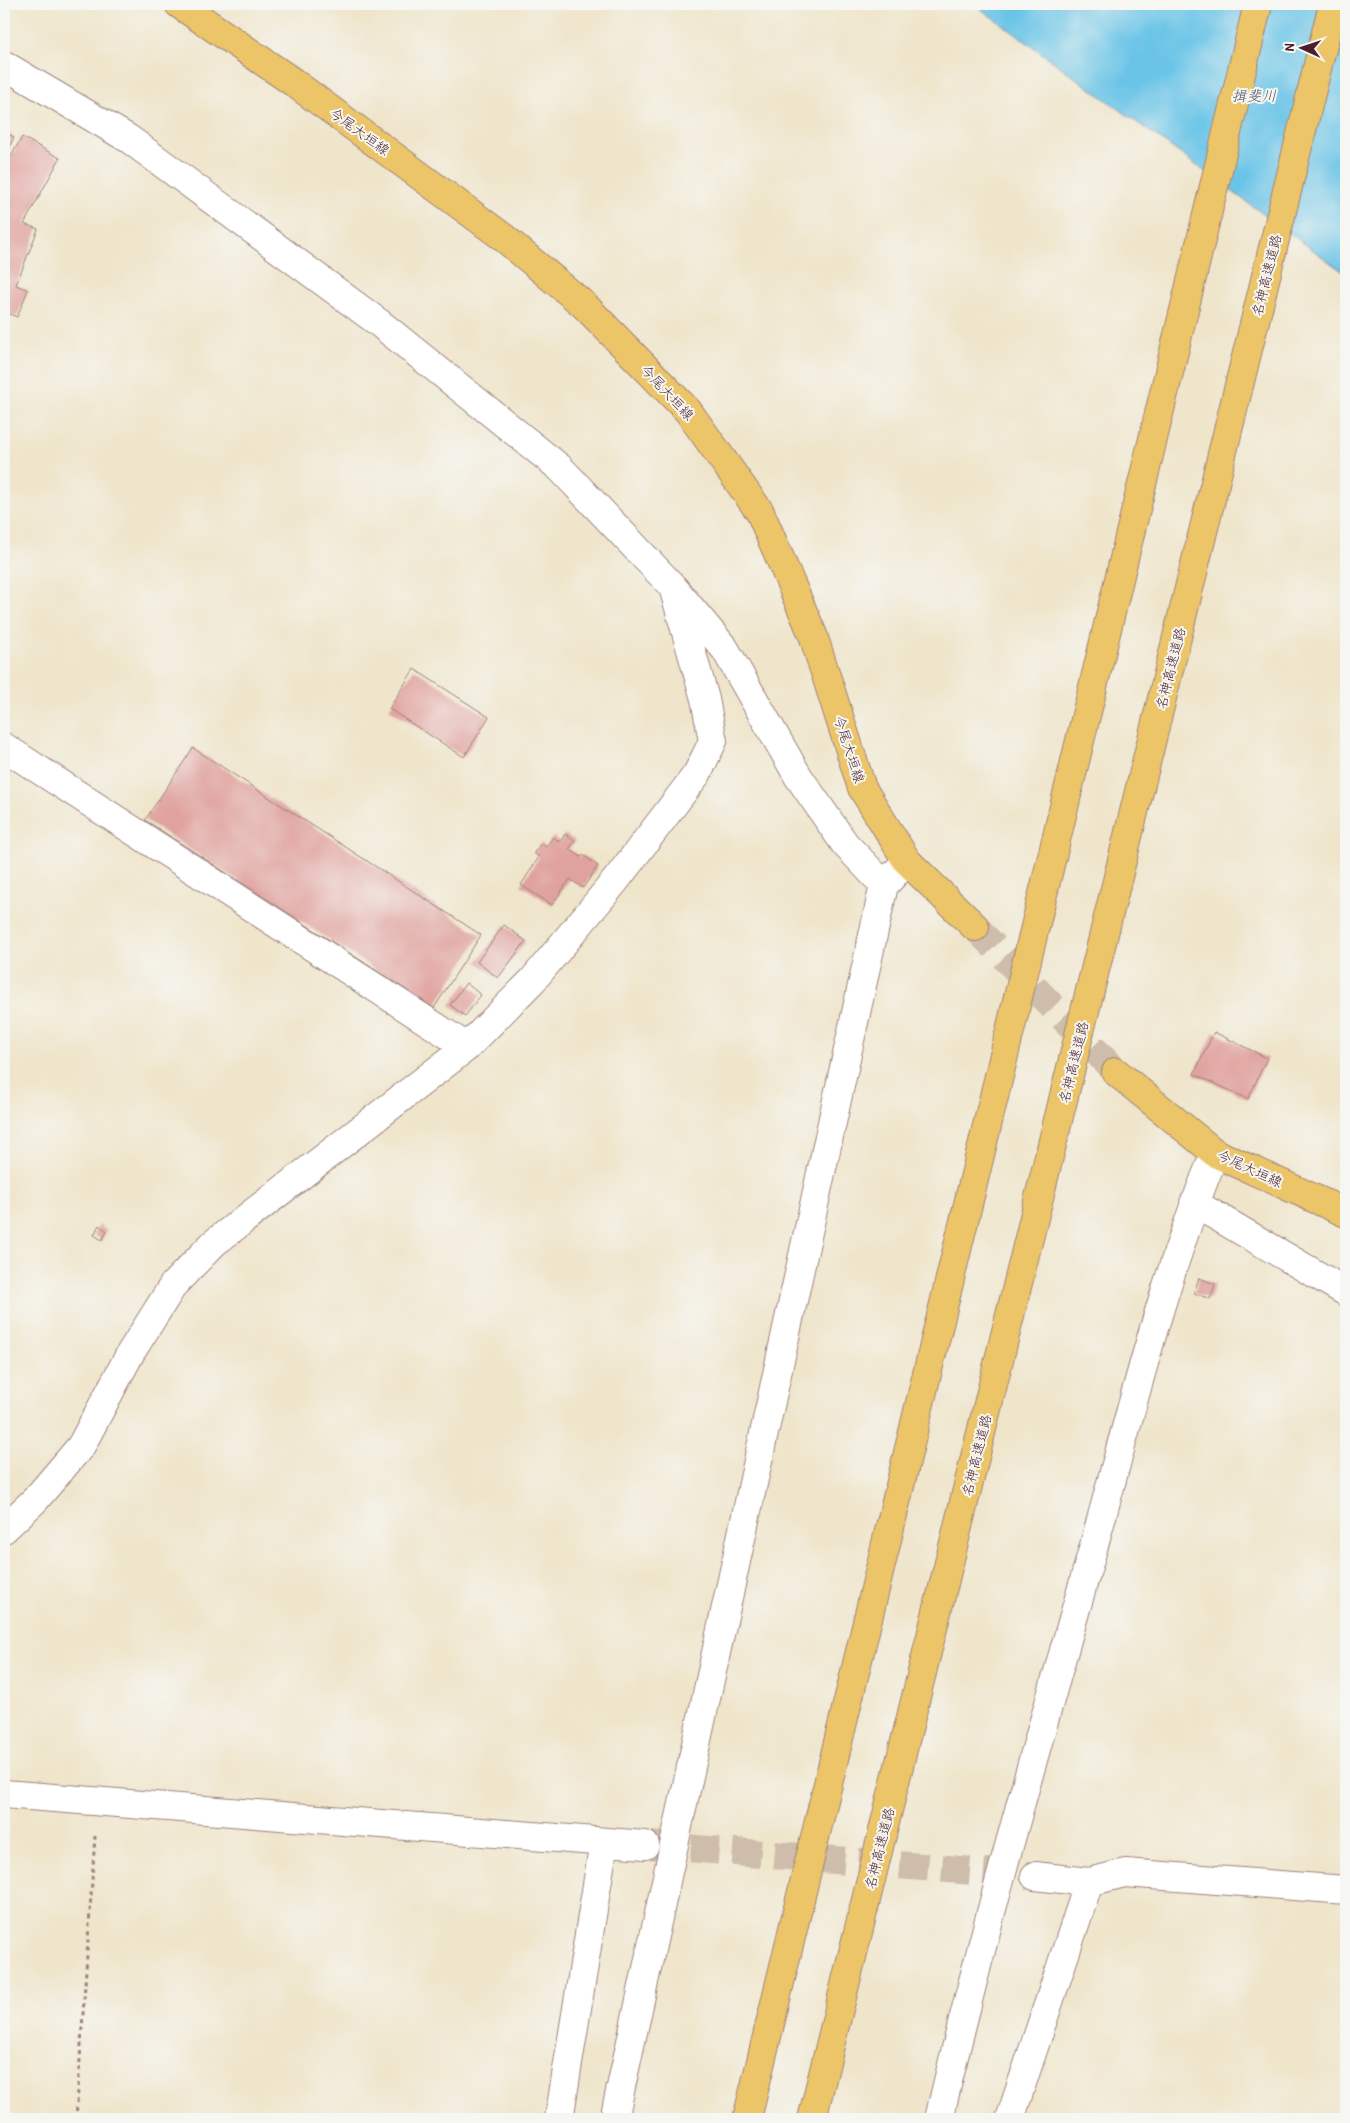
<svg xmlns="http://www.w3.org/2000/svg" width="1350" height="2123" font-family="'Patrick Hand','Klee One',sans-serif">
<rect width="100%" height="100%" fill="#f6f6f2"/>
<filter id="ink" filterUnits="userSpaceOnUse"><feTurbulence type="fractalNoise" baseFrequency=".02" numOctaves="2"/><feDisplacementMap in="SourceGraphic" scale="10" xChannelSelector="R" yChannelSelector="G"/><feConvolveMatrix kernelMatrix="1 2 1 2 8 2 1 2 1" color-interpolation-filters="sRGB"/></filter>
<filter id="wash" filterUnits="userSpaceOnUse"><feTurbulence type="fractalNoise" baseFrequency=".0096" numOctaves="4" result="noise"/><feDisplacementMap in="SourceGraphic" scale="20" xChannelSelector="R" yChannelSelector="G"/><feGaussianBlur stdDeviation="1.12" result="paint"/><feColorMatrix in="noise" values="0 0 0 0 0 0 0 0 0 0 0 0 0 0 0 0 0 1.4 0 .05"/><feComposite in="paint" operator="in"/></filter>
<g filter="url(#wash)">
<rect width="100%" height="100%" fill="#efe5cb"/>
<path fill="#6ac4e7" stroke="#5a7289" d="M 974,4 L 1346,4 L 1346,274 Z"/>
<g id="blocks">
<path fill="#e0a29e" d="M 4,132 L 14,137 L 4,159 Z
M 22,137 L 60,158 L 24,224 L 38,229 L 16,285 L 28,290 L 17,317 L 7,313 L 4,321 L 4,169 Z
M 414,669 L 489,717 L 464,757 L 389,709 Z
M 193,748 L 481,935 L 434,1008 L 145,820 Z
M 565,834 L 575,841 L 569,849 L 581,857 L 583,855 L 598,866 L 583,888 L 570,879 L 552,905 L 521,885 L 539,857 L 534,853 L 541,843 L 546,847 L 553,837 L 560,842 Z
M 504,925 L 526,941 L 498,978 L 477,962 Z
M 466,983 L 481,995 L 465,1016 L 450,1005 Z
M 1214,1032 L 1267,1058 L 1248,1099 L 1194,1074 Z
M 99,1225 L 107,1231 L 102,1240 L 94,1235 Z
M 1199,1278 L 1215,1284 L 1210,1299 L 1194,1293 Z"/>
</g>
</g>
<g filter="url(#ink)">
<use href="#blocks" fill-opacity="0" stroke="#9c827b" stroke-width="1"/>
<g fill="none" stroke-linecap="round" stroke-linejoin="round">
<path stroke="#cebdab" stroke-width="28" stroke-dasharray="28 14" stroke-linecap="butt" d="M 649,1845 L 1035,1876"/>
<path stroke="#cebdab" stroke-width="28" stroke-dasharray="28 14" stroke-linecap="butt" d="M 975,927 L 1116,1072"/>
<defs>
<path id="minor" d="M 4,65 L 129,139 L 378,322 L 560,468 L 673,587 L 725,649 L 798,776 L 845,844 L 884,885
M 4,747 L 467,1047
M 1194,1203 L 1346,1292
M 4,1529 L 35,1500 L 81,1446 L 131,1352 L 174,1284 L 214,1243 L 467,1047 L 533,980 L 616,880 L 697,774 L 713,741 L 705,699 L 673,587
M 4,1794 L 645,1845
M 1035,1876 L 1089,1882
M 559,2119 L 604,1842
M 614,2119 L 884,885 L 907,861
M 939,2119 C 984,1927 1039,1738 1093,1549 C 1130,1416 1162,1280 1215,1153
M 1010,2119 L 1089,1882 L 1125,1873 L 1346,1890"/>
<path id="major" d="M 179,4 L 293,82 L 503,237 L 584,305 L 688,411 L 760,512 L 813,635 L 862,788 L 907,861 L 975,927
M 1116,1072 L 1215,1153 L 1346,1213"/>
<path id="highway" d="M 747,2119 L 1258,4
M 812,2119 L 1333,4"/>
</defs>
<use href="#minor" stroke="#9c827b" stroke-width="30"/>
<use href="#major" stroke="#9c827b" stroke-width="30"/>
<use href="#highway" stroke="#9c827b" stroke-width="30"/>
<path stroke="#9c827b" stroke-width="3" stroke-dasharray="4 4" stroke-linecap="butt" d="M 76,2119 L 95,1836"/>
<use href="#minor" stroke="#fff" stroke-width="28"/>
<use href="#major" stroke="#edc569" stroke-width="28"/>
<use href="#highway" stroke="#edc569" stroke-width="28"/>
</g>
</g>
<g text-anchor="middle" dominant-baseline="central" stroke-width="4" stroke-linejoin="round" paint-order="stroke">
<g font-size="14" fill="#4a1f2b" stroke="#f6f6f2">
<text transform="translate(360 131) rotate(36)">今尾大垣線</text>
<text transform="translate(1266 275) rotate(-76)">名神高速道路</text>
<text transform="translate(668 392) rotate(47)">今尾大垣線</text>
<text transform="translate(1170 668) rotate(-76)">名神高速道路</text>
<text transform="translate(850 749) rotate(72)">今尾大垣線</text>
<text transform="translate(1073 1062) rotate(-76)">名神高速道路</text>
<text transform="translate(1250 1168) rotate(25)">今尾大垣線</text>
<text transform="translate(976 1455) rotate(-76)">名神高速道路</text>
<text transform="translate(879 1848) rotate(-76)">名神高速道路</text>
</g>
<g font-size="15" font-style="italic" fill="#545163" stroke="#f6f6f2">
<text x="1254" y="95">揖斐川</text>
</g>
</g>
<rect width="1350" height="2123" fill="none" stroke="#f6f6f2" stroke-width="20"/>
<g transform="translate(1302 48) rotate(273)" stroke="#f6f6f2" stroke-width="4" paint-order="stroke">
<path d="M0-4L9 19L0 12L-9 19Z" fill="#4a1f2b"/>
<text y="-8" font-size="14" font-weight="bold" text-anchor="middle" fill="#4a1f2b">N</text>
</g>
</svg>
